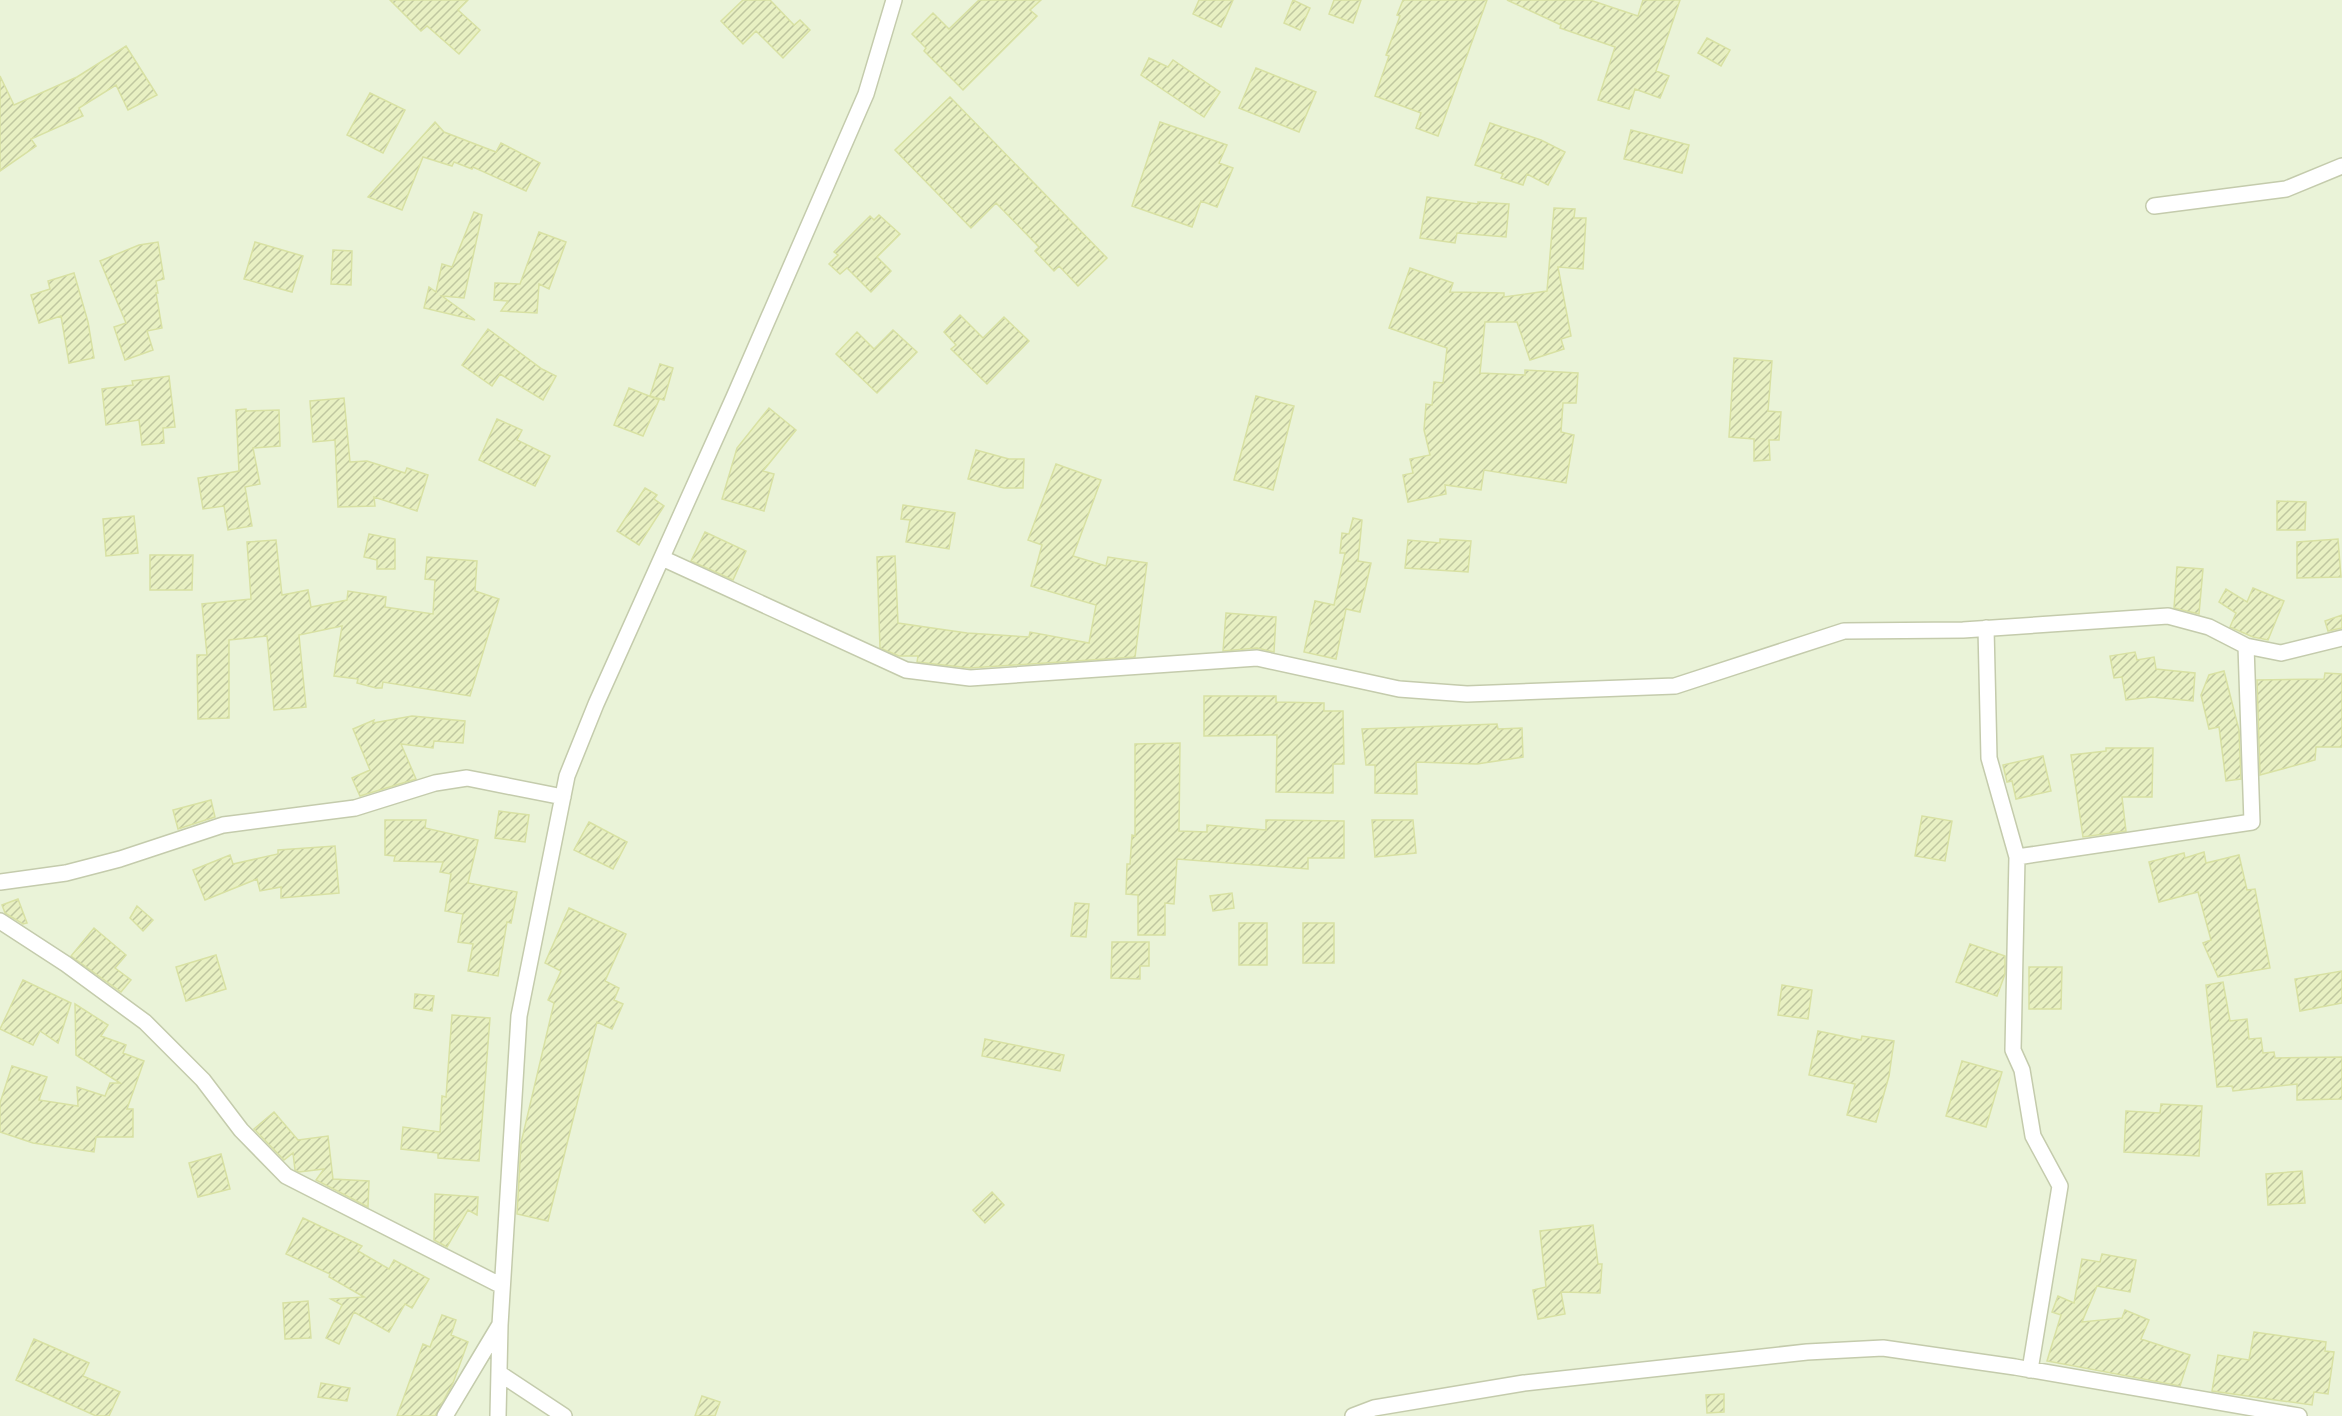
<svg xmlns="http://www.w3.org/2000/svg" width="2342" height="1416" font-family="Ubuntu,sans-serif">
<defs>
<pattern id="building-hatch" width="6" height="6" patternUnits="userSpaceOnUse" patternTransform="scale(1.5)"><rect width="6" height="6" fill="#e8f0c2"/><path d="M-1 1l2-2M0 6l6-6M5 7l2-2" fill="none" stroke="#c0c7a0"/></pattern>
</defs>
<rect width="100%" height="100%" fill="#f4fbe9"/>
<path fill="#eaf3d8" d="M 0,0 L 2342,0 L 2342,1416 L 0,1416 Z"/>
<path fill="url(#building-hatch)" stroke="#d8e1a3" stroke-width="1.5" d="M 390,0 L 468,0 L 458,10 L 480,30 L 459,54 L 427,26 L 421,31 Z
M 743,0 L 770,0 L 794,25 L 800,20 L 810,30 L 783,58 L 756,31 L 743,44 L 721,21 Z
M 979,0 L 1041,0 L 1030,10 L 1037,16 L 963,90 L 924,51 L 926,48 L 912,34 L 933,13 L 949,29 Z
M 1199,0 L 1233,0 L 1221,27 L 1193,14 Z
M 1293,0 L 1310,8 L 1300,30 L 1284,23 Z
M 1334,0 L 1361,0 L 1353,23 L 1329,14 Z
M 1403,0 L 1487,0 L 1438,136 L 1416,128 L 1421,113 L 1375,96 L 1389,56 L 1386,55 L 1400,16 L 1397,15 Z
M 1507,0 L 1590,0 L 1638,16 L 1643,0 L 1680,0 L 1656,71 L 1669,76 L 1660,98 L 1635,89 L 1629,109 L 1598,100 L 1615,47 L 1560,28 L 1561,25 Z
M 1707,38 L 1730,50 L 1721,66 L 1698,53 Z
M 126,46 L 157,95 L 128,110 L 116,85 L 79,108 L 83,116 L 31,139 L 36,146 L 0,171 L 0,76 L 14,105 L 77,77 Z
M 1149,58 L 1168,67 L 1173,60 L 1220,92 L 1204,117 L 1141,75 Z
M 1256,68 L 1316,92 L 1299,132 L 1239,108 Z
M 370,93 L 405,110 L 383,153 L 347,135 Z
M 950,97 L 1107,258 L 1078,286 L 1059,266 L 1054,271 L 1035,251 L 1039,247 L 996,203 L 971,228 L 895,150 Z
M 435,122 L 444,132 L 496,152 L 501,143 L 540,163 L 526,191 L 473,167 L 472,169 L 454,162 L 452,166 L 423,157 L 402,210 L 368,197 Z
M 1160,122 L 1227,145 L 1219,163 L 1233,168 L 1217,207 L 1201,201 L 1192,227 L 1132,206 Z
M 1490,123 L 1541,140 L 1565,152 L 1548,185 L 1527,174 L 1523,185 L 1501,178 L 1503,174 L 1475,165 Z
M 1631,130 L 1689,145 L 1682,173 L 1624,159 Z
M 1427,197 L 1478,204 L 1478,202 L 1509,204 L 1506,237 L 1457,233 L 1455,243 L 1420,238 Z
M 1554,208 L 1575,209 L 1574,218 L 1586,218 L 1583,269 L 1558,267 L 1571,336 L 1561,339 L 1564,349 L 1530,360 L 1517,322 L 1485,322 L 1480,373 L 1525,375 L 1525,370 L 1578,373 L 1576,403 L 1563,403 L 1561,432 L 1574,435 L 1566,483 L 1484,470 L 1481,490 L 1445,485 L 1446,494 L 1408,502 L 1403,475 L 1413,473 L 1410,459 L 1430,455 L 1424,430 L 1426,404 L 1432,405 L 1434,382 L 1443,383 L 1447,348 L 1389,328 L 1410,268 L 1453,283 L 1450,292 L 1504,293 L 1504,297 L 1547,291 Z
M 474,212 L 482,215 L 464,298 L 442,296 L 475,320 L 424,308 L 429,287 L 436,292 L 442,264 L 452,267 Z
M 879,215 L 900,234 L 877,257 L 891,271 L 871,292 L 847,268 L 840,274 L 829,264 L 838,255 L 834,252 L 870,216 L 874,220 Z
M 539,232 L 566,242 L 549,289 L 539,284 L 537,313 L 501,311 L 508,301 L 494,300 L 495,283 L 520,284 Z
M 158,242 L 164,279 L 156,281 L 158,293 L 156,293 L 162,328 L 147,331 L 153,350 L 125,360 L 114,327 L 126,323 L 100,261 L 139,245 Z
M 255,242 L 303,256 L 292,292 L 244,279 Z
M 333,250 L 352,251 L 351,285 L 331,284 Z
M 74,273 L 88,322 L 94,358 L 69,363 L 61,316 L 39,323 L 31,295 L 50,289 L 48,281 Z
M 960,315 L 983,338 L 1004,317 L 1029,341 L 987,384 L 951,349 L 956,345 L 944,332 Z
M 488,329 L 542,369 L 556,376 L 543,400 L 500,374 L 492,386 L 462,365 Z
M 893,330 L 917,352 L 877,393 L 836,354 L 857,332 L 874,349 Z
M 1734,358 L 1772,361 L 1768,411 L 1781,412 L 1779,440 L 1769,440 L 1770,460 L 1754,461 L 1754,439 L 1729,437 Z
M 660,364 L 673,368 L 664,400 L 650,396 Z
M 169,376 L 175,427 L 163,428 L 164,443 L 142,445 L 139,420 L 106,425 L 102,389 L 133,385 L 132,381 Z
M 629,388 L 659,400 L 643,436 L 614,425 Z
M 1256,396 L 1294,406 L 1273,490 L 1234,480 Z
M 344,398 L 350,462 L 367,461 L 405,473 L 407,468 L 428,475 L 417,511 L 374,497 L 375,506 L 338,507 L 335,440 L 313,442 L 310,401 Z
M 769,408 L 796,430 L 763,471 L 774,474 L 764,511 L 722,499 L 737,448 Z
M 246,409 L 246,411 L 279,410 L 280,446 L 253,448 L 260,484 L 245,487 L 252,526 L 228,530 L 224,506 L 203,509 L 198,478 L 239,471 L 236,410 Z
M 497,419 L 522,430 L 517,440 L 550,456 L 535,486 L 479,460 Z
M 976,450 L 1009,459 L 1024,459 L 1023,488 L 1004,488 L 968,479 Z
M 1056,464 L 1101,480 L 1073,556 L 1106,566 L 1108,557 L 1147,563 L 1135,657 L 970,668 L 917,662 L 918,656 L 899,656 L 880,648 L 877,557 L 895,556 L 898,623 L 967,633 L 1029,637 L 1030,632 L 1089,643 L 1096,605 L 1031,586 L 1042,545 L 1028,540 Z
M 645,488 L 657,495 L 654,499 L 664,506 L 639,545 L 617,531 Z
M 2277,501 L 2306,502 L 2305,530 L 2277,530 Z
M 903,505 L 955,513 L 949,549 L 906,542 L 910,520 L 901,519 Z
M 134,516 L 138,553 L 106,556 L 103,519 Z
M 1353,518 L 1362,520 L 1358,561 L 1371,563 L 1360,612 L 1346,609 L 1336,659 L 1304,652 L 1315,601 L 1334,605 L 1345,553 L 1340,553 L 1342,533 L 1349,534 Z
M 705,532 L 746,551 L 733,580 L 691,561 Z
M 369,534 L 395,539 L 395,569 L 377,569 L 377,560 L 364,557 Z
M 1440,539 L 1471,541 L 1468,572 L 1405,568 L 1408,540 L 1440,543 Z
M 2338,539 L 2341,577 L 2297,578 L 2297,542 Z
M 276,540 L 282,595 L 308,590 L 311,607 L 347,600 L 348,591 L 386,597 L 385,607 L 433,614 L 435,580 L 425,579 L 427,557 L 477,561 L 475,591 L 499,599 L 470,696 L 383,682 L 382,688 L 376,688 L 357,683 L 358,679 L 334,676 L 342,626 L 299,635 L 306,707 L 274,710 L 267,636 L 229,640 L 229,718 L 198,719 L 197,655 L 207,655 L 202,604 L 251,599 L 247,542 Z
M 150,555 L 193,555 L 192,590 L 150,590 Z
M 2177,567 L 2203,569 L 2199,614 L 2174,608 Z
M 2253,588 L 2284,601 L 2268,640 L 2253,637 L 2230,627 L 2236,613 L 2219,602 L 2226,589 L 2247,602 Z
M 1226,613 L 1276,617 L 1274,652 L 1257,648 L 1223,651 Z
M 2342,615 L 2342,628 L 2328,631 L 2325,621 Z
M 2135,652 L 2137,660 L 2154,657 L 2156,669 L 2195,673 L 2193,701 L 2152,697 L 2126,700 L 2122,677 L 2114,678 L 2110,656 Z
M 2224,671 L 2239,730 L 2241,779 L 2226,781 L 2219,727 L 2209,729 L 2201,695 L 2209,675 Z
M 2325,673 L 2342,674 L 2342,747 L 2316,747 L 2315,760 L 2260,775 L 2257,680 L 2324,679 Z
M 1204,696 L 1276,696 L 1276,702 L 1324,703 L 1324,711 L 1343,711 L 1344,764 L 1333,764 L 1333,793 L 1276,792 L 1277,735 L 1204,736 Z
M 412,716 L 465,721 L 463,743 L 434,741 L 433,748 L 401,744 L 416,779 L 360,796 L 352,778 L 370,770 L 353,729 L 374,720 L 373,723 Z
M 1497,724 L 1498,729 L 1522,728 L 1523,757 L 1477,764 L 1416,762 L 1417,794 L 1375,793 L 1375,765 L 1366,765 L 1362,729 Z
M 1180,743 L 1179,831 L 1207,832 L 1207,825 L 1266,830 L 1266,820 L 1344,821 L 1344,858 L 1308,858 L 1308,869 L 1177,859 L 1174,904 L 1165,903 L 1165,935 L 1138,935 L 1138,895 L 1126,894 L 1127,864 L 1130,864 L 1132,835 L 1135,836 L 1135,744 Z
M 2106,748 L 2153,748 L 2152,797 L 2122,797 L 2126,831 L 2083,837 L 2071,755 L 2106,751 Z
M 2043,756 L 2051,791 L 2016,799 L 2012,781 L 2007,782 L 2003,765 Z
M 211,800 L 215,817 L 178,829 L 173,810 Z
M 499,811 L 529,815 L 525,842 L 495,838 Z
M 1922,816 L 1952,821 L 1945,861 L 1915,856 Z
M 385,820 L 426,820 L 425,828 L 478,840 L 468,883 L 517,892 L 511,923 L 507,922 L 498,976 L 468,971 L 473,944 L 458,942 L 463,914 L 445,911 L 451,874 L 440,872 L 443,862 L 394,861 L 395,856 L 385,855 Z
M 1372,820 L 1413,820 L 1416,853 L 1375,857 Z
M 589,822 L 627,842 L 613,869 L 574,850 Z
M 335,846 L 339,893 L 281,898 L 281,887 L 260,891 L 257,879 L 205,900 L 193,870 L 230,855 L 233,864 L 278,854 L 278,850 Z
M 2204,852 L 2206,863 L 2239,855 L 2247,890 L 2255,889 L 2270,968 L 2218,977 L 2203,943 L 2211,940 L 2198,892 L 2159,902 L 2149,862 L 2184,853 L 2185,858 Z
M 1232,893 L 1234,908 L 1213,911 L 1210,896 Z
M 18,899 L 27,923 L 23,924 L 5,913 L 2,905 Z
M 1075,903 L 1089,904 L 1086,937 L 1071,936 Z
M 137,906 L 153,920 L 143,931 L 130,918 Z
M 569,908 L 626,934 L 605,981 L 619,988 L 614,1000 L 623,1004 L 612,1029 L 597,1022 L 548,1221 L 517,1214 L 521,1143 L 554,1003 L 548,1000 L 561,971 L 545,963 Z
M 1239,923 L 1267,923 L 1267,965 L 1239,965 Z
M 1303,923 L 1334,923 L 1334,963 L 1303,963 Z
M 94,928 L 126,955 L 115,968 L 131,980 L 121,992 L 71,956 Z
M 1112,942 L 1149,942 L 1149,966 L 1140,966 L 1140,979 L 1111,978 Z
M 1970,944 L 2005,956 L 2005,974 L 1997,996 L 1956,982 Z
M 216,955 L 226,989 L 186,1001 L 176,967 Z
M 2029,967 L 2062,967 L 2061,1009 L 2029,1009 Z
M 2342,971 L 2342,1003 L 2300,1011 L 2295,979 Z
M 23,980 L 71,1003 L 58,1043 L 40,1031 L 33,1045 L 0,1029 Z
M 2223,982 L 2230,1021 L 2247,1019 L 2249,1039 L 2261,1038 L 2263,1053 L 2274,1052 L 2275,1058 L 2342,1057 L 2342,1099 L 2297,1100 L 2297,1084 L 2233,1091 L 2232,1086 L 2217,1087 L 2206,985 Z
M 1782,985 L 1812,990 L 1808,1019 L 1778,1015 Z
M 415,994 L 434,996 L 432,1011 L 414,1008 Z
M 75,1004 L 108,1025 L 101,1036 L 126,1045 L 123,1053 L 144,1061 L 127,1109 L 133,1109 L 133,1137 L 96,1137 L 94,1152 L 33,1143 L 0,1132 L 0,1103 L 12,1066 L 47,1077 L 39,1100 L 78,1106 L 77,1087 L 105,1096 L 110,1083 L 120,1083 L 76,1055 Z
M 452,1015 L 490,1018 L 479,1161 L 438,1158 L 438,1153 L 401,1149 L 403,1127 L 440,1132 L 442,1096 L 446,1097 Z
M 1818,1031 L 1861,1040 L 1862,1036 L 1894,1041 L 1889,1076 L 1876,1122 L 1847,1115 L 1855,1084 L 1809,1075 Z
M 985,1039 L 1064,1055 L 1060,1071 L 982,1056 Z
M 1962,1061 L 2002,1072 L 1986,1127 L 1946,1116 Z
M 2161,1104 L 2202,1106 L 2199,1156 L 2124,1152 L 2126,1111 L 2160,1113 Z
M 274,1112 L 298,1140 L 328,1136 L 333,1179 L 369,1181 L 368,1207 L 316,1180 L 324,1169 L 299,1172 L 295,1170 L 293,1153 L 284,1160 L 254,1129 Z
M 221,1154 L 230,1189 L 198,1197 L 189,1163 Z
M 2302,1171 L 2305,1203 L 2268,1205 L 2266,1174 Z
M 992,1192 L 1004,1205 L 985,1223 L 973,1210 Z
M 435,1194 L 478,1197 L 477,1215 L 468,1210 L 447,1247 L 434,1240 Z
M 303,1218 L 362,1246 L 358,1251 L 389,1269 L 394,1260 L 429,1279 L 412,1308 L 405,1304 L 389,1332 L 354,1312 L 339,1344 L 326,1338 L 342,1305 L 331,1299 L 364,1297 L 329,1277 L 330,1274 L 286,1254 Z
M 1593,1225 L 1598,1264 L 1602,1264 L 1600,1293 L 1561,1292 L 1565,1314 L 1538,1319 L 1533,1290 L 1546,1287 L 1540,1231 Z
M 2102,1254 L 2136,1260 L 2130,1292 L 2097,1286 L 2082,1322 L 2122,1318 L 2125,1310 L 2149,1320 L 2141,1339 L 2190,1355 L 2180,1386 L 2047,1361 L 2061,1315 L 2052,1312 L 2058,1296 L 2074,1303 L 2082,1259 L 2100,1262 Z
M 308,1301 L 311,1338 L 285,1339 L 283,1303 Z
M 442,1315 L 456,1320 L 451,1335 L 468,1342 L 453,1383 L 435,1416 L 397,1416 L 423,1344 L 430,1347 Z
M 2254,1332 L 2326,1342 L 2325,1351 L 2334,1352 L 2328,1394 L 2314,1392 L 2312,1405 L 2212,1391 L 2218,1355 L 2249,1360 Z
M 34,1339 L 89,1363 L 83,1376 L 120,1392 L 109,1416 L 96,1416 L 16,1380 Z
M 321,1383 L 350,1388 L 347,1401 L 318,1397 Z
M 1724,1394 L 1724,1412 L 1707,1413 L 1706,1395 Z
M 702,1396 L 720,1402 L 715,1416 L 695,1416 Z"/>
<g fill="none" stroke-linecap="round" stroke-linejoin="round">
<defs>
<path id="minor" d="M 2154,206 L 2286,189 L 2342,166
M 662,558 L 906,670 L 970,678 L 1257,658 L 1399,689 L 1467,694 L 1675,686 L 1844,631 L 1963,630 L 2168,616 L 2209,627 L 2246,646 L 2281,653 L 2342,638
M 1986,628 L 1989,758 L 2017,857 L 2013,1050 L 2022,1070 L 2033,1136 L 2060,1186 L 2030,1370
M 2017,857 L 2252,822 L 2246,646
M 0,882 L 66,873 L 120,859 L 223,825 L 355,808 L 435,783 L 467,778 L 563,797
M 0,921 L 66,964 L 145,1022 L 203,1080 L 241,1130 L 286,1176 L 502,1286
M 499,1373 L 564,1416
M 445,1416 L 499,1326
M 498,1416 L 500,1325 L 519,1016 L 567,776 L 596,704 L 734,397 L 866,94 L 894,0
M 1353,1416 L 1374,1408 L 1524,1383 L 1807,1352 L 1883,1348 L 2015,1367 L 2299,1416"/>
</defs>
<use href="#minor" stroke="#c4cbac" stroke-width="18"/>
<use href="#minor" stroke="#fff" stroke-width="15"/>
</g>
</svg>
